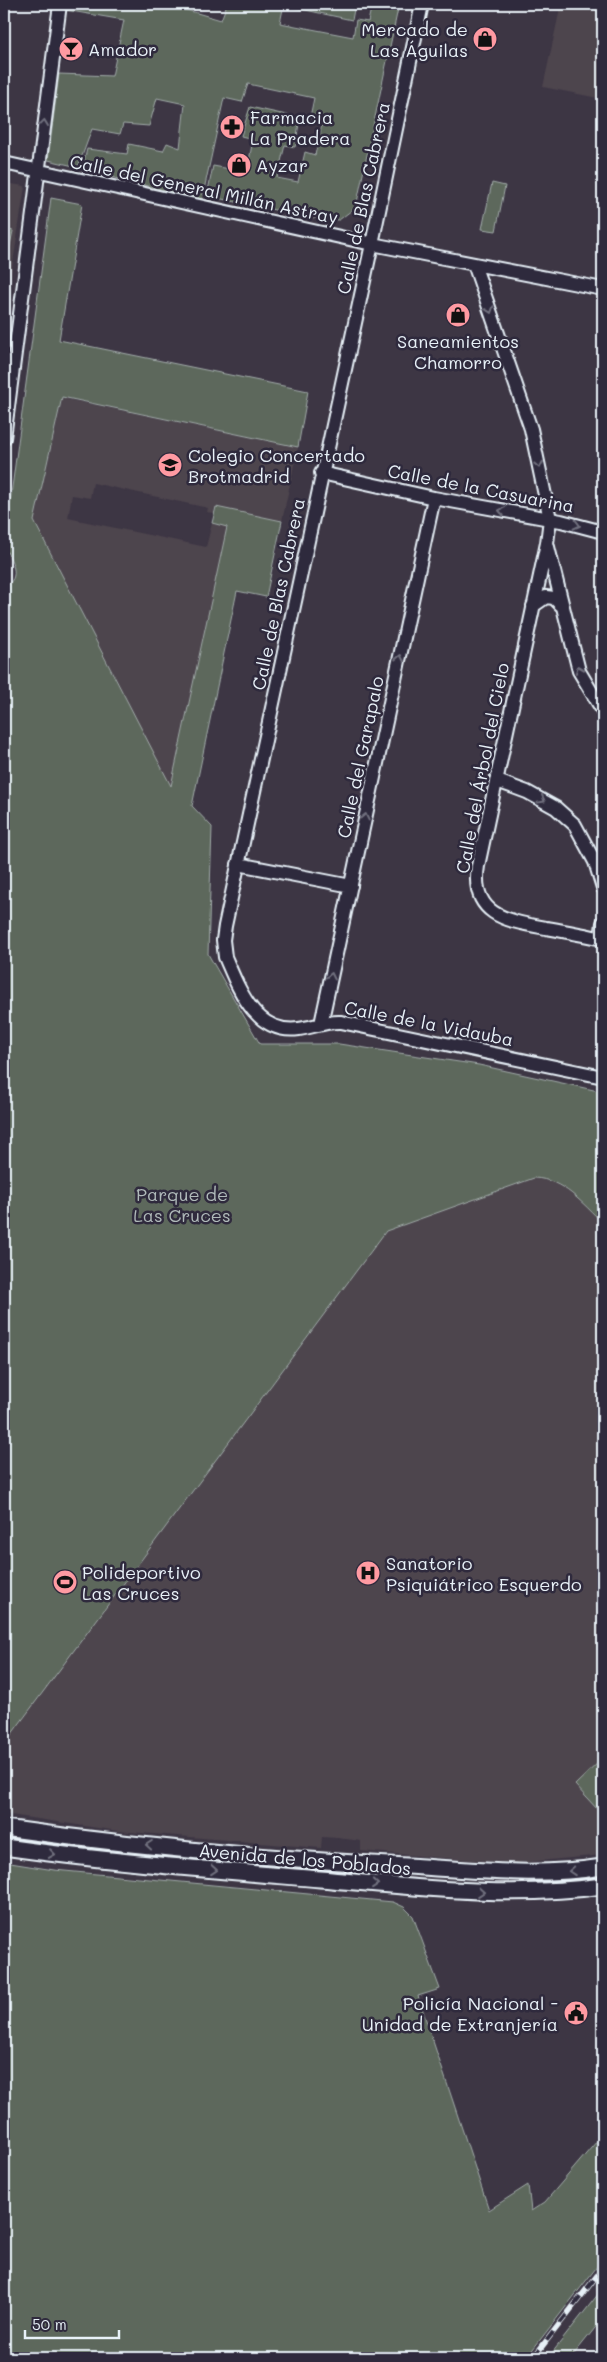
<svg xmlns="http://www.w3.org/2000/svg" width="607" height="2362" font-family="Mali,sans-serif">
<rect width="100%" height="100%" fill="#3d3644"/>
<filter id="ink" filterUnits="userSpaceOnUse"><feTurbulence type="fractalNoise" baseFrequency=".02" numOctaves="2"/><feDisplacementMap in="SourceGraphic" scale="10" xChannelSelector="R" yChannelSelector="G"/><feConvolveMatrix kernelMatrix="1 2 1 2 8 2 1 2 1" color-interpolation-filters="sRGB"/></filter>
<g filter="url(#ink)">
<path fill="#4d444d" d="M 561,4 L 603,4 L 603,99 L 543,87 Z
M 4,183 L 25,186 L 4,321 Z
M 62,398 L 298,447 L 282,521 L 216,507 L 213,513 L 207,512 L 208,508 L 93,483 L 90,498 L 72,495 L 68,518 L 206,547 L 212,523 L 227,527 L 171,787 L 34,521 Z
M 534,1178 L 547,1178 L 571,1192 L 603,1223 L 603,1855 L 517,1863 L 443,1858 L 361,1851 L 361,1841 L 338,1838 L 322,1837 L 321,1848 L 118,1831 L 4,1814 L 4,1742 L 8,1739 L 386,1231 Z"/>
<path fill="#5d685c" stroke="#a2acaa" d="M 66,4 L 166,4 L 221,20 L 227,4 L 268,4 L 268,6 L 283,9 L 280,23 L 353,37 L 356,20 L 368,22 L 372,4 L 399,4 L 356,207 L 339,220 L 314,218 L 207,196 L 213,166 L 247,172 L 253,139 L 241,136 L 250,107 L 300,118 L 295,147 L 285,145 L 277,178 L 298,182 L 305,152 L 315,155 L 323,120 L 310,117 L 314,98 L 248,84 L 242,102 L 224,98 L 202,199 L 82,170 L 87,149 L 127,154 L 129,144 L 163,151 L 167,143 L 180,148 L 185,104 L 157,98 L 149,126 L 123,124 L 120,134 L 92,129 L 78,167 L 48,160 L 59,74 L 112,76 L 124,20 L 65,10 Z
M 297,4 L 355,4 L 352,20 L 296,8 Z
M 492,183 L 505,186 L 496,231 L 482,229 Z
M 51,198 L 82,204 L 59,340 L 308,391 L 298,447 L 62,397 L 34,521 L 171,786 L 227,527 L 212,523 L 216,507 L 282,521 L 266,597 L 237,591 L 192,806 L 212,827 L 208,954 L 260,1044 L 339,1044 L 479,1065 L 603,1092 L 603,1223 C 583,1204 563,1179 534,1178 L 386,1231 L 8,1739 L 4,1742 L 4,586 C 23,579 11,558 4,547 Z
M 4,229 L 13,231 L 9,250 L 4,249 Z
M 603,1758 L 603,1804 L 598,1810 L 575,1785 Z
M 4,1862 L 54,1870 L 393,1902 L 404,1907 L 413,1916 L 440,1989 L 418,1996 L 489,2210 L 528,2185 L 531,2211 L 545,2202 L 603,2134 L 603,2259 L 526,2358 L 4,2358 Z
M 603,2288 L 603,2318 L 571,2358 L 548,2358 Z"/>
<g fill="none" stroke-linecap="round" stroke-linejoin="round">
<defs>
<path id="minor" d="M 422,4 L 372,244 L 225,926 L 223,940 L 225,957 C 239,989 255,1035 299,1029 C 314,1027 326,1021 341,1022 L 603,1077
M 4,163 L 372,244 L 603,289
M 474,264 L 531,429 L 550,519 L 547,543 L 579,671 L 603,711
M 4,438 L 60,4
M 321,473 L 434,498 L 561,521 L 603,532
M 547,543 L 478,866 C 470,916 508,921 546,928 C 565,931 584,935 603,939
M 533,606 L 546,597 L 554,598 L 561,605
M 497,781 L 527,792 L 556,808 L 575,825 L 595,862 L 603,888
M 238,864 L 351,886
M 601,939 L 603,923
M 321,1024 L 434,498"/>
<path id="major" d="M 4,1828 C 137,1847 272,1859 407,1866 C 472,1870 538,1877 603,1867
M 4,1847 C 109,1862 214,1870 320,1879 C 414,1887 509,1899 603,1886"/>
</defs>
<use href="#minor" stroke="#e8f1f8" stroke-width="16"/>
<use href="#major" stroke="#e8f1f8" stroke-width="19"/>
<use href="#minor" stroke="#2f2a3d" stroke-width="12"/>
<use href="#major" stroke="#2f2a3d" stroke-width="15"/>
<defs>
<path id="rail" d="M 533,2358 L 603,2268"/>
</defs>
<use href="#rail" stroke="#e8f1f8" stroke-width="5.5"/>
<use href="#rail" stroke="#2f2a3d" stroke-width="4" stroke-dasharray="11" stroke-linecap="butt"/>
</g>
<defs><path id="oneway-chevron" d="M-2-3.5L2.5 0L-2 3.5" fill="none" stroke-width="1.6" stroke-linecap="round" stroke-linejoin="round" transform="scale(1.25)"/></defs>
<g stroke="#70707e">
<use href="#oneway-chevron" transform="translate(44 123) rotate(-83)"/>
<use href="#oneway-chevron" transform="translate(490 310) rotate(71)"/>
<use href="#oneway-chevron" transform="translate(539 465) rotate(79)"/>
<use href="#oneway-chevron" transform="translate(502 511) rotate(-170)"/>
<use href="#oneway-chevron" transform="translate(577 525) rotate(14)"/>
<use href="#oneway-chevron" transform="translate(400 658) rotate(-78)"/>
<use href="#oneway-chevron" transform="translate(579 669) rotate(-112)"/>
<use href="#oneway-chevron" transform="translate(542 800) rotate(29)"/>
<use href="#oneway-chevron" transform="translate(365 817) rotate(-78)"/>
<use href="#oneway-chevron" transform="translate(331 976) rotate(-78)"/>
<use href="#oneway-chevron" transform="translate(149 1845) rotate(-175)"/>
<use href="#oneway-chevron" transform="translate(52 1854) rotate(8)"/>
<use href="#oneway-chevron" transform="translate(214 1870) rotate(5)"/>
<use href="#oneway-chevron" transform="translate(572 1871) rotate(176)"/>
<use href="#oneway-chevron" transform="translate(375 1884) rotate(5)"/>
<use href="#oneway-chevron" transform="translate(481 1892) rotate(4)"/>
</g>
</g>
<defs>
<symbol id="shop-disc" viewBox="-11 -11 22 22"><circle r="9.5" fill="#ff9aa2" stroke="#2f2a3d"/><path d="M-5-2.5h2.3a2.7 3.5 0 0 1 5.4 0H5L5.5 6h-11ZM-1.5-2.5h3a1.5 2.3 0 0 0-3 0Z" fill="#111"/></symbol>
<symbol id="bar-disc" viewBox="-11 -11 22 22"><circle r="9.5" fill="#ff9aa2" stroke="#2f2a3d"/><path d="M-6-5H6L.8 .8V4.5H3.5V6h-7V4.5H-.8V.8Z" fill="#111"/></symbol>
<symbol id="pharmacy-disc" viewBox="-11 -11 22 22"><circle r="9.5" fill="#ff9aa2" stroke="#2f2a3d"/><path d="M-2-6h4v4h4v4h-4v4h-4v-4h-4v-4h4Z" fill="#111"/></symbol>
<symbol id="school-disc" viewBox="-11 -11 22 22"><circle r="9.5" fill="#ff9aa2" stroke="#2f2a3d"/><path d="M0-5L7-2L0 1L-7-2ZM-4 1L0 2.5L4 1V4Q0 6-4 4Z" fill="#111"/></symbol>
<symbol id="hospital-disc" viewBox="-11 -11 22 22"><circle r="9.5" fill="#ff9aa2" stroke="#2f2a3d"/><path d="M-5-5h3v3.5h4V-5h3V5h-3V1.5h-4V5h-3Z" fill="#111"/></symbol>
<symbol id="stadium-disc" viewBox="-11 -11 22 22"><circle r="9.5" fill="#ff9aa2" stroke="#2f2a3d"/><path d="M0-5a6.5 5 0 1 0 0 10a6.5 5 0 1 0 0-10ZM-3.5-1.8h7v3.6h-7Z" fill="#111"/></symbol>
<symbol id="civic-disc" viewBox="-11 -11 22 22"><circle r="9.5" fill="#ff9aa2" stroke="#2f2a3d"/><path d="M-.6-6.5H3V-4.5H.6V-3L4-1V1h2V6H-6V1h2V-1L-.6-3ZM-1.2 2.5V6h2.4V2.5Z" fill="#111"/></symbol>
</defs>
<g fill-rule="evenodd">
<use href="#shop-disc" x="471" y="25" width="28" height="28"/>
<use href="#bar-disc" x="57" y="35" width="28" height="28"/>
<use href="#pharmacy-disc" x="218" y="113" width="28" height="28"/>
<use href="#shop-disc" x="225" y="151" width="28" height="28"/>
<use href="#shop-disc" x="444" y="301" width="28" height="28"/>
<use href="#school-disc" x="156" y="451" width="28" height="28"/>
<use href="#hospital-disc" x="354" y="1559" width="28" height="28"/>
<use href="#stadium-disc" x="51" y="1568" width="28" height="28"/>
<use href="#civic-disc" x="562" y="1999" width="28" height="28"/>
</g>
<g text-anchor="middle" dominant-baseline="central" stroke-width="5" stroke-linejoin="round" paint-order="stroke">
<g font-size="18" fill="#e8f1f8" stroke="#2f2a3d" text-anchor="start">
<text x="468" y="29" text-anchor="end">Mercado de<tspan x="468" dy="21">Las Águilas</tspan></text>
<text x="88" y="49">Amador</text>
<text x="250" y="117">Farmacia<tspan x="250" dy="21">La Pradera</tspan></text>
<text x="256" y="165">Ayzar</text>
<text x="458" y="341" text-anchor="middle">Saneamientos<tspan x="458" dy="21">Chamorro</tspan></text>
<text x="188" y="455">Colegio Concertado<tspan x="188" dy="21">Brotmadrid</tspan></text>
<text x="386" y="1563">Sanatorio<tspan x="386" dy="21">Psiquiátrico Esquerdo</tspan></text>
<text x="82" y="1572">Polideportivo<tspan x="82" dy="21">Las Cruces</tspan></text>
<text x="558" y="2003" text-anchor="end">Policía Nacional -<tspan x="558" dy="21">Unidad de Extranjería</tspan></text>
</g>
<g font-size="18" fill="#e8f1f8" stroke="#2f2a3d">
<text transform="translate(204 189) rotate(12)">Calle del General Millán Astray</text>
<text transform="translate(363 198) rotate(-78)">Calle de Blas Cabrera</text>
<text transform="translate(481 488) rotate(11)">Calle de la Casuarina</text>
<text transform="translate(278 594) rotate(-78)">Calle de Blas Cabrera</text>
<text transform="translate(360 757) rotate(-78)">Calle del Garapalo</text>
<text transform="translate(482 768) rotate(-79)">Calle del Árbol del Cielo</text>
<text transform="translate(429 1023) rotate(11)">Calle de la Vidauba</text>
<text transform="translate(305 1859) rotate(5)">Avenida de los Poblados</text>
</g>
<g font-size="18" fill="#b0baba" stroke="#2f2a3d">
<text x="182" y="1194">Parque de<tspan x="182" dy="21">Las Cruces</tspan></text>
</g>
</g>
<rect width="607" height="2362" fill="none" stroke="#2f2a3d" stroke-width="20"/>
<rect x="10" y="10" width="587" height="2342" fill="none" stroke="#e8f1f8" stroke-width="2" filter="url(#ink)"/>
<path d="M25 2330v8h94v-8" fill="none" stroke="#e8f1f8" stroke-width="2.5"/>
<text x="32" y="2330" font-size="15" fill="#e8f1f8" stroke="#2f2a3d" stroke-width="4" paint-order="stroke">50 m</text>
</svg>
